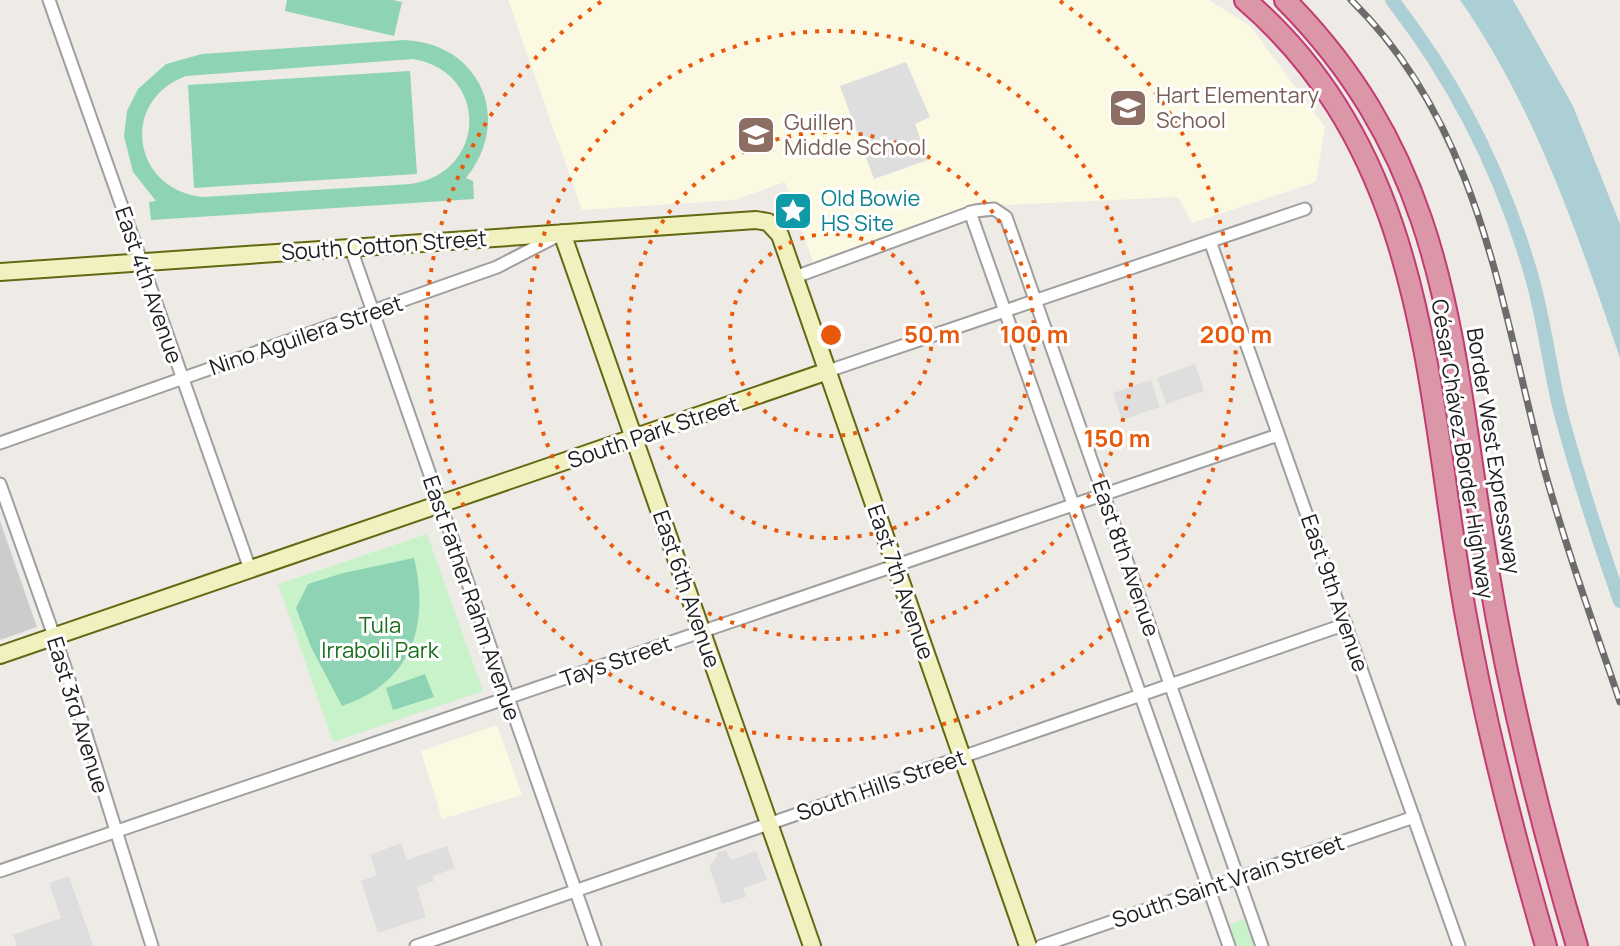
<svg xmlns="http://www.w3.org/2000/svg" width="1620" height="946" font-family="Manrope,sans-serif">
<rect width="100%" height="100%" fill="#eeebe6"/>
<path fill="#fbf9e2" d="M 508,0 L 1209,0 L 1250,26 L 1325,127 L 1316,182 L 1192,223 L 1178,197 L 1007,205 L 980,202 L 813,262 L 785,182 L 734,200 L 582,210 Z
M 497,725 L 522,795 L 442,819 L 421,751 Z"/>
<path fill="#ccc" d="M 0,521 L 37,627 L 0,640 Z"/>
<path fill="#c8f2c9" d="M 427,534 L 483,691 L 333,742 L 278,584 Z
M 1244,919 L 1254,946 L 1237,946 L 1230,924 Z"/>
<path fill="#8ed3b4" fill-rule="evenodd" d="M 287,0 L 393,0 L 402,2 L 394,36 L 285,11 Z
M 405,40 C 481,44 513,120 466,178 L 473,181 L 474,199 L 151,220 L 149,202 L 156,201 L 133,172 L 124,136 L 127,111 L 138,89 L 166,64 L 202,54 ZM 413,59 C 490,72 487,173 411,184 L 203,197 C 132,190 119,101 186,76 Z
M 410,71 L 417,174 L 194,188 L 188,85 Z
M 414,558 C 430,625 412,683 342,706 L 311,647 L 296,608 L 308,584 L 343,573 Z
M 425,674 L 434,697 L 393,710 L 386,688 Z"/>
<path fill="#dedede" d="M 906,62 L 930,117 L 915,124 L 928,160 L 874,179 L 840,86 Z
M 1195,364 L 1204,391 L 1166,404 L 1157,378 Z
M 1151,380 L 1160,407 L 1122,420 L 1113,393 Z
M 401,843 L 407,860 L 447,846 L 455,868 L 433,876 L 434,881 L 417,887 L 426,917 L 378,933 L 361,881 L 377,875 L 370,855 Z
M 726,850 L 731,860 L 756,851 L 767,880 L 743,888 L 746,897 L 722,904 L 709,866 L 717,857 L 716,853 Z
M 69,876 L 93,946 L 17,946 L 13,935 L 61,918 L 49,883 Z"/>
<path fill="#accfd6" d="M 1460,0 L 1513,0 L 1573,106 L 1620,224 L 1620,358 C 1578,235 1535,107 1460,0 Z"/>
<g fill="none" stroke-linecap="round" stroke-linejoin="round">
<path stroke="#accfd6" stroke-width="14" d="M 1392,0 C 1456,82 1502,174 1531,274 C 1544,318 1549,365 1560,410 C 1577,475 1598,538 1620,601"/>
<defs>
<path id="street" d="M 49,0 L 250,569
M 970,212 L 1229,946
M 1210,241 L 1459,946
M 351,249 L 595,946
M 795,277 L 975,211 L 994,209 L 1006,217 L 1262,946
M 828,371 L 1305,209
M 0,443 L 497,267 L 557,236
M 0,484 L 64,664 L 152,946
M 0,871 L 1278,435
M 416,946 L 1346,624
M 1041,946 L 1414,817"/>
<path id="secondary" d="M 562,233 L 812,946
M 0,272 L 756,220 L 768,222 L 780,235 L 1028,946
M 0,655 L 828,371"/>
<path id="highway" d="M 1245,0 C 1429,158 1426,392 1465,611 C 1485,724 1514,836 1546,946
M 1285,0 C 1454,170 1451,354 1489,575 C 1510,701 1541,824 1577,946"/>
</defs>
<use href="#street" stroke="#9f9f9f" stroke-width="15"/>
<use href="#secondary" stroke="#646813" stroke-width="20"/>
<use href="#highway" stroke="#c43b73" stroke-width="24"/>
<use href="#street" stroke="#fff" stroke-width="11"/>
<use href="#secondary" stroke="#f1f1c0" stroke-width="16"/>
<use href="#highway" stroke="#db97a8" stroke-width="20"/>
<defs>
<path id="rail" d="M 1351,0 C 1479,125 1500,301 1543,465 C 1565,545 1593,623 1620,702"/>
</defs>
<use href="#rail" stroke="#6c6c6c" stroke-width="7"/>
<use href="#rail" stroke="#fff" stroke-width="4" stroke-dasharray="12" stroke-linecap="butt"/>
</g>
<g fill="none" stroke="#e8590c" stroke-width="4" stroke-dasharray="4 8">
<circle cx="831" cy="335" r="101"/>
<circle cx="831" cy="335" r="203"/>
<circle cx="831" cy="335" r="304"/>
<path d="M1060 1A405 405 0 1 1 602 1"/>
</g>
<defs>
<symbol id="school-square" viewBox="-11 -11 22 22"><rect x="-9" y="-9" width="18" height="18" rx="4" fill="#8d6e63" stroke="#fff"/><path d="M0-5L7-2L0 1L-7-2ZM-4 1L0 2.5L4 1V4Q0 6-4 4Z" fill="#fff"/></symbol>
<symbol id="sight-square" viewBox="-11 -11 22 22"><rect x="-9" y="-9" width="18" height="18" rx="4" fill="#0f9aa8" stroke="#fff"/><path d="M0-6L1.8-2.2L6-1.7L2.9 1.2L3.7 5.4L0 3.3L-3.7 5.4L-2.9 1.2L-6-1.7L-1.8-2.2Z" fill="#fff"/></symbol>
</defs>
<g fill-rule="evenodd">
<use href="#school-square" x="1106" y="86" width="44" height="44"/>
<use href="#school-square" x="734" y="113" width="44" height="44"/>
<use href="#sight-square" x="771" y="189" width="44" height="44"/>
</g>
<g text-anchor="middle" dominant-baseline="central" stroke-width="6" stroke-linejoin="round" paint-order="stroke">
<g font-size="22" fill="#785e54" stroke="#fff" text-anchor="start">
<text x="1156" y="95">Hart Elementary<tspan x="1156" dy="25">School</tspan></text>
<text x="784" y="122">Guillen<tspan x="784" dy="25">Middle School</tspan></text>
</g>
<g font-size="22" fill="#0d838f" stroke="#fff" text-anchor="start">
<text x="821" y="198">Old Bowie<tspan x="821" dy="25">HS Site</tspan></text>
</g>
<g font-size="22" fill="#1e1e1e" stroke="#fff">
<text transform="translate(384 245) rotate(-4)">South Cotton Street</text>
<text transform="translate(149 285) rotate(71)">East 4th Avenue</text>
<text transform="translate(306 335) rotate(-19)">Nino Aguilera Street</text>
<text transform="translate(653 432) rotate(-19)">South Park Street</text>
<text transform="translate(1463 449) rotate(81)">César Chávez Border Highway</text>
<text transform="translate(1494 451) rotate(81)">Border West Expressway</text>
<text transform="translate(1126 558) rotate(71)">East 8th Avenue</text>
<text transform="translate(901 582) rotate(71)">East 7th Avenue</text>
<text transform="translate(687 589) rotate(71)">East 6th Avenue</text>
<text transform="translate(1335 593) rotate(71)">East 9th Avenue</text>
<text transform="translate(472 598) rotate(71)">East Father Rahm Avenue</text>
<text transform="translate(616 661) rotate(-19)">Tays Street</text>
<text transform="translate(78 715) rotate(73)">East 3rd Avenue</text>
<text transform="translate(881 785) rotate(-19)">South Hills Street</text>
<text transform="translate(1228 881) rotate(-19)">South Saint Vrain Street</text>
</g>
<g font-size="22" fill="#1a6f1b" stroke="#fff">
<text x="380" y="625">Tula<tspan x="380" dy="25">Irraboli Park</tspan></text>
</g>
</g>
<circle cx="831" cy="335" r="12" fill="#e8590c" stroke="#fff" stroke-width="4"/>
<g font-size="24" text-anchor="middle" font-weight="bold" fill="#e8590c" stroke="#fff" stroke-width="6" stroke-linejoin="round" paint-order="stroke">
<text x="932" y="343">50 m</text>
<text x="1034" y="343">100 m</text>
<text x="1236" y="343">200 m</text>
<text x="1117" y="447">150 m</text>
</g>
</svg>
